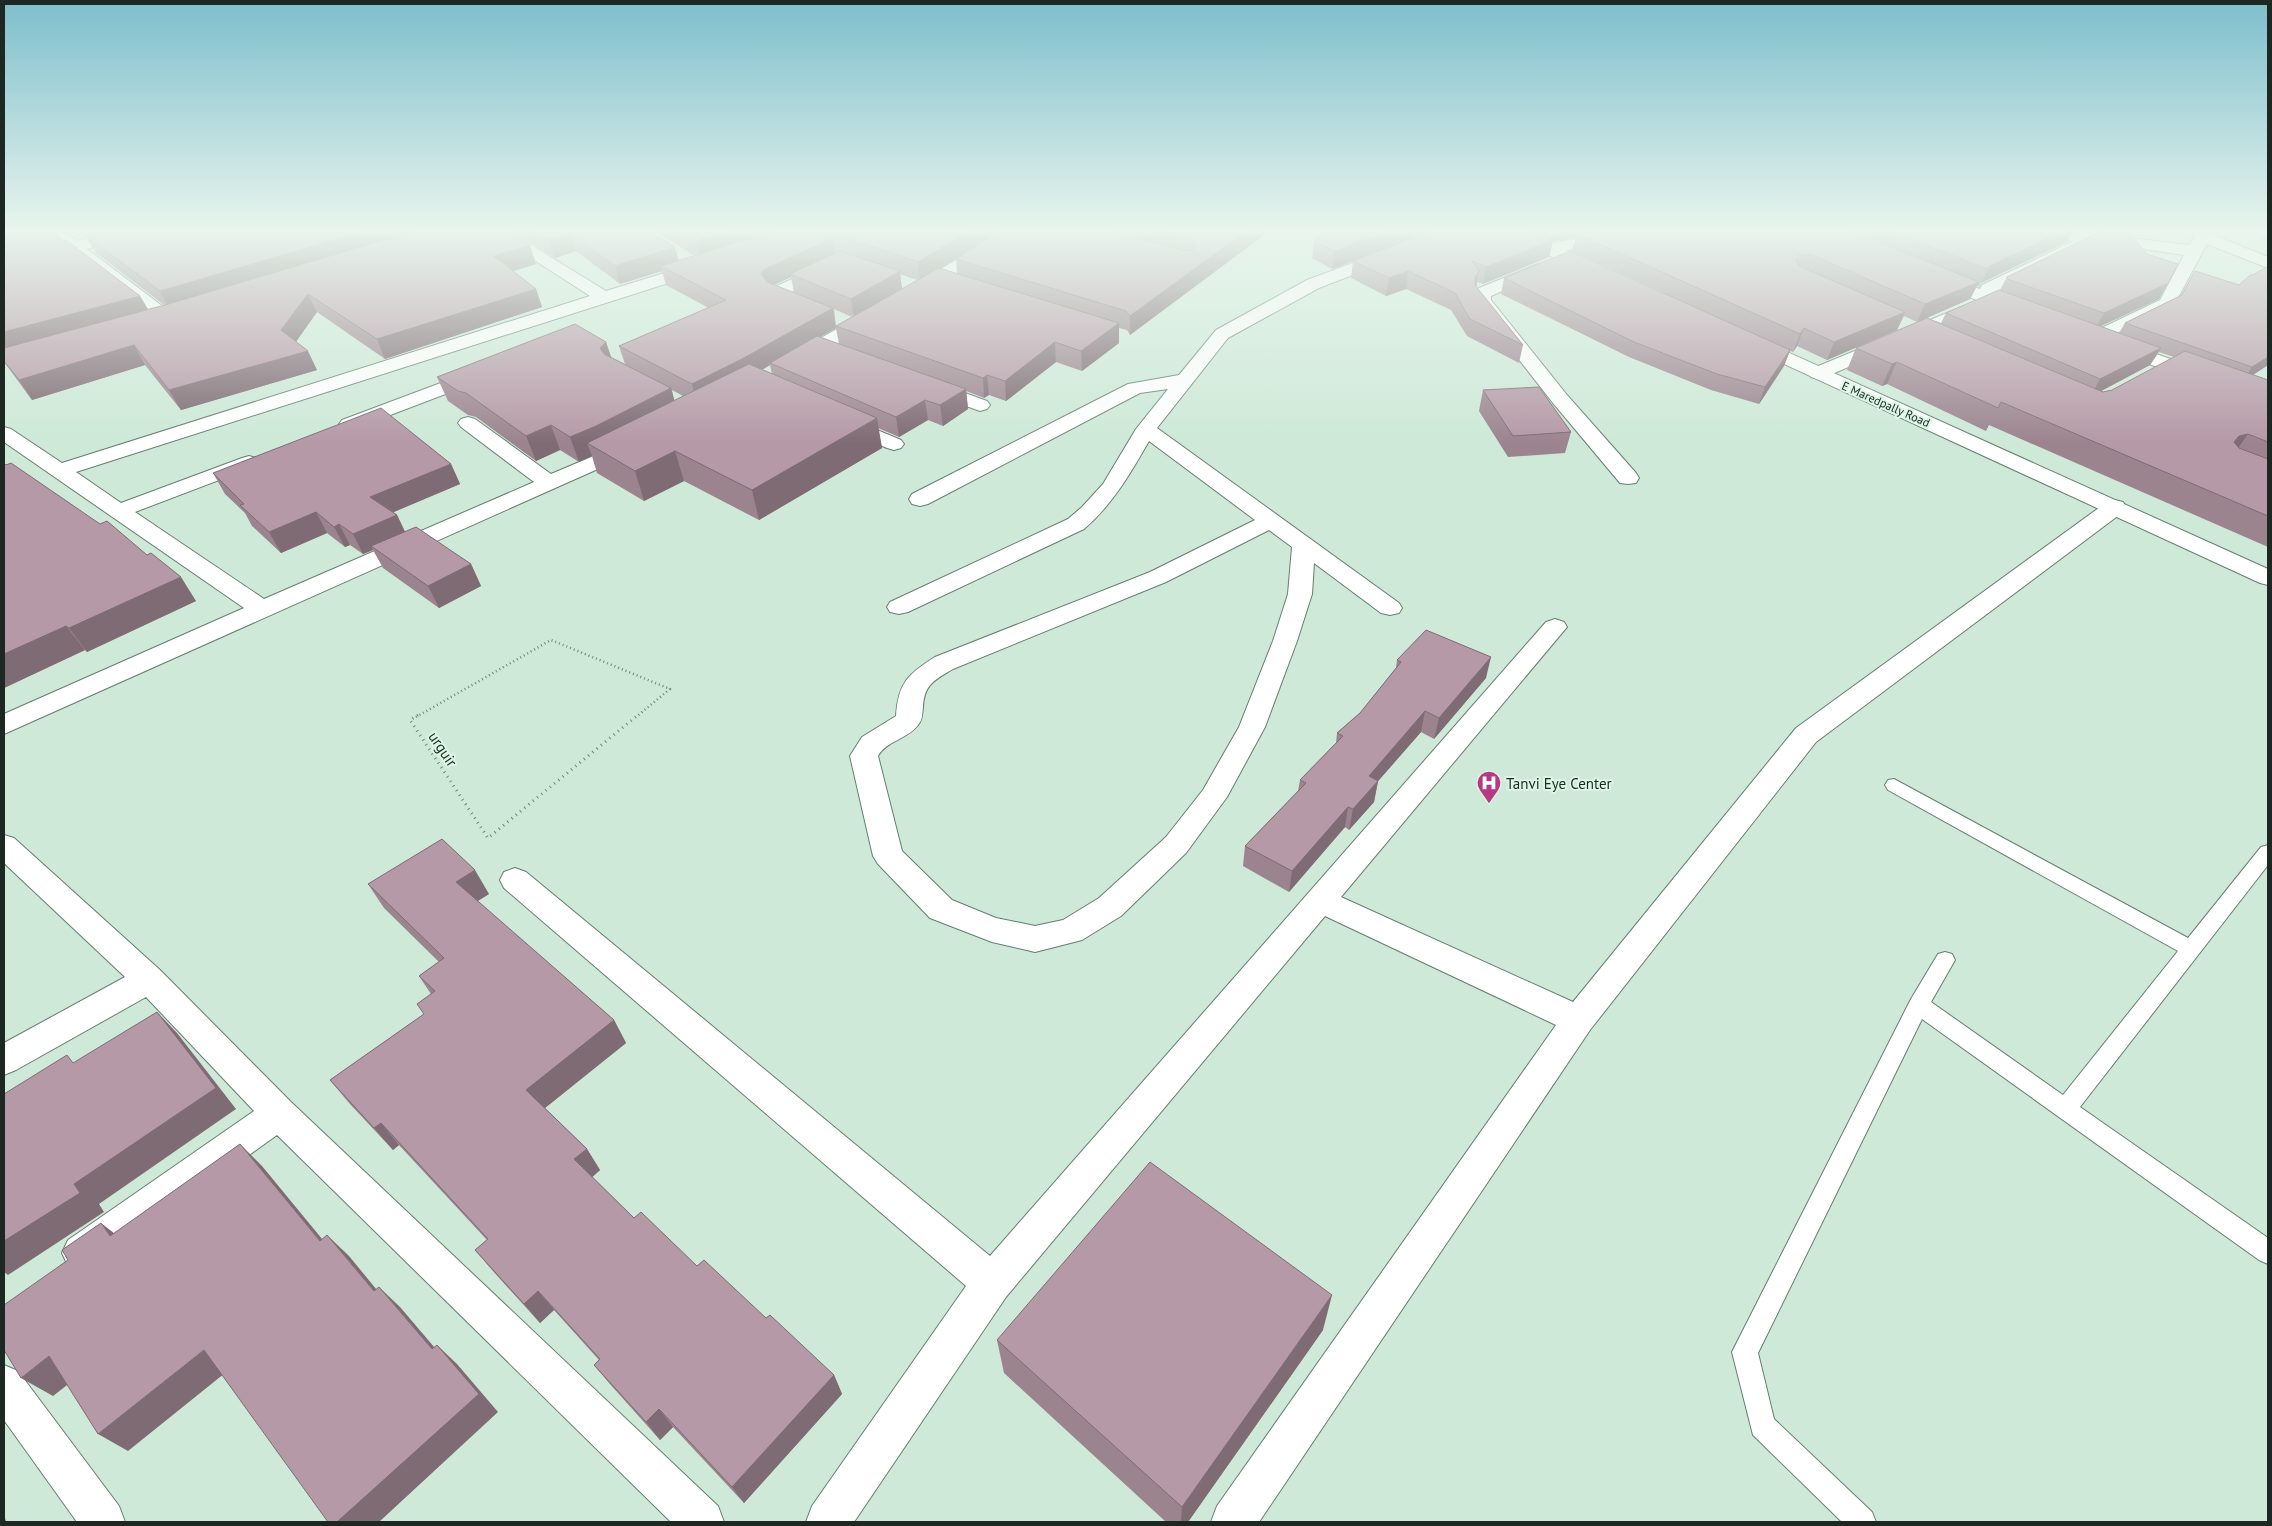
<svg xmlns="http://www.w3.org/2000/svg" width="2272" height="1526" font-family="'PT Sans',sans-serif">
<rect width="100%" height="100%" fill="#cee9d8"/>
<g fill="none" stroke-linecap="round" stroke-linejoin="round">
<defs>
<path id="service" d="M 1894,779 L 2188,938 L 2261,847 L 2268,845 L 2268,865 L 2080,1107 L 2268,1238 L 2268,1264 L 2259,1260 L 1922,1019 L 1758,1353 L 1774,1419 L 1872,1512 L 1876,1522 L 1842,1522 L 1753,1435 L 1732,1352 L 1911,999 L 1938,954 L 1945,952 L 1952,954 L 1955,960 L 1931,1002 L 2063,1095 L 2178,951 L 1888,790 L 1885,785 L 1888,780 Z"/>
<path id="minor" d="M 41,229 L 59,229 L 77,241 L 121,229 L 146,229 L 144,232 L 87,249 L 178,318 L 175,322 L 163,322 Z
M 486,229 L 505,229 L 606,291 L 700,262 L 706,263 L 708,267 L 706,271 L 76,472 L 121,503 L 242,458 L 249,456 L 256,458 L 259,462 L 256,466 L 135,512 L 264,599 L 534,482 L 461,427 L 458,423 L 461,419 L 468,417 L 475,419 L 551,474 L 622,444 L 629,442 L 636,444 L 639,448 L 636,452 L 4,734 L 4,714 L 244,608 L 4,442 L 4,427 L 11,429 L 62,463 L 590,296 Z
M 1007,229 L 1026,229 L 925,294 L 913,294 L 910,290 L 913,286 Z
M 1444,229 L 1466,229 L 1464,232 L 1319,288 L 1228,338 L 1157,428 L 1399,603 L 1402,608 L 1399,613 L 1390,615 L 1381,613 L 1314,563 L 1312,594 L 1297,641 L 1265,727 L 1227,797 L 1186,853 L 1121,916 L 1082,940 L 1035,952 L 992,942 L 930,918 L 878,864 L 873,856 L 850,756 L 862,737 L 896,716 C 898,683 908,674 935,657 L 1150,572 L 1255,520 L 1149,441 C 1130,474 1113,504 1084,529 L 908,612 L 899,614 L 890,612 L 887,607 L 890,602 L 1068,519 L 1082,507 L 1103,484 L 1136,429 L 1168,389 L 1140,393 L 928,504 L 920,506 L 912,504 L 909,499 L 912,494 L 1128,384 L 1179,375 L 1216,330 L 1307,280 ZM 1269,530 L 1292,547 L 1288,594 L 1273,641 L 1239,727 L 1203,790 L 1166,837 L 1099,898 L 1063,920 L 1035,926 L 996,918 L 952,900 L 902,851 L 878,756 C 886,741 908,739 918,725 C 923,719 922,714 923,707 C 924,684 935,680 953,669 L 1166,582 Z
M 1627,229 L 1659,229 L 1657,232 L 1651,234 L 1547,254 L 1541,252 L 1539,249 L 1541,246 L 1547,244 Z
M 2004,229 L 2054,229 L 2189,245 L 2195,237 L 2194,229 L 2210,229 L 2211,234 L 2268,257 L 2268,268 L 2207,244 L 2173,307 L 2095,343 L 2089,342 L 2086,338 L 2089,334 L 2160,300 L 2184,255 L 2097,242 L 1997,291 L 1999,299 L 1996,303 L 1984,303 L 1957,292 L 1954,288 L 1957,284 L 1963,283 L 1980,289 L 1982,285 L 2074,241 L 2012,234 L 2006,232 Z
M 2258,229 L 2268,229 L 2268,239 L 2262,237 Z
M 825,264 L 831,265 L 833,269 L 831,273 L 790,293 L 809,302 L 812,306 L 809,310 L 797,310 L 770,297 L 767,293 L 770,289 Z
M 1538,264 L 1544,265 L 1546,269 L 1544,273 L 1491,296 L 1491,300 L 1567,395 L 1636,473 L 1639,478 L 1636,483 L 1628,484 L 1620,483 L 1553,403 L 1473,301 L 1473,296 L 1479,288 Z
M 1976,301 L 1982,302 L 1985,306 L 1982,310 L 1825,377 L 1818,379 L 1811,377 L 1808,373 L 1811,369 Z
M 871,312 L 877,313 L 880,317 L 877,321 L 805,363 L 798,365 L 791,363 L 789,359 L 791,355 L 865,313 Z
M 2119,341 L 2268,393 L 2268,406 L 2112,351 L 2110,347 L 2112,343 Z
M 478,369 L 485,371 L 488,375 L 485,379 L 356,428 L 349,430 L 342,428 L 339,424 L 342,420 Z
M 932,381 L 987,401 L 990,405 L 987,409 L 980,411 L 925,391 L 922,387 L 925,383 Z
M 846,417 L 901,440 L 904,444 L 901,448 L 894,450 L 887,448 L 839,427 L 836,423 L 839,419 Z
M 2115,500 L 2123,502 L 2126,507 L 2123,512 L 1816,742 L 1590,1030 L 1259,1522 L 1211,1522 L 1217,1506 L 1556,1025 L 1325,916 L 1006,1297 L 854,1522 L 806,1522 L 812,1506 L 966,1286 L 504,888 L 500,880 L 504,872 L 515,868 L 526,872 L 990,1256 L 1546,622 L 1555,619 L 1564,622 L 1567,627 L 1341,897 L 1573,1002 L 1796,728 L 2107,502 Z
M 4,835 L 14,838 L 160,970 L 291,1102 L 718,1506 L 724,1522 L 671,1522 L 277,1135 L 94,1266 L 81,1272 L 68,1266 L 62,1253 L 68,1240 L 254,1111 L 146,997 L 16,1070 L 4,1075 L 4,1043 L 125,977 L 4,863 Z
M 4,1365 L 18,1371 L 119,1506 L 125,1522 L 77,1522 L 4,1420 Z"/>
<path id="secondary" d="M 1496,229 L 1517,229 L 1600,265 L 1602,269 L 1600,273 L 1588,273 L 1498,232 Z
M 1754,337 L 2268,569 L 2268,585 L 2260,583 L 1747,347 L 1745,343 L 1747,339 Z"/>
</defs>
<use href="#service" stroke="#657e6f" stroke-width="2"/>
<use href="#minor" stroke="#657e6f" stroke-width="2"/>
<use href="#secondary" stroke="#657e6f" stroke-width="2"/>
<path stroke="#73857a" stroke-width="2.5" stroke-dasharray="1 3" stroke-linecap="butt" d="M 416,717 L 551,640 L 670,689 L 636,717"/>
<path stroke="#73857a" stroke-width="3" stroke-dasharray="1 4.5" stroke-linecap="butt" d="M 418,715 L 410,720 L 488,838 L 638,715"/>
<use href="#service" fill="#fff" fill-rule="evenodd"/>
<use href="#minor" fill="#fff" fill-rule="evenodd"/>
<use href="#secondary" fill="#fff" fill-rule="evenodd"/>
</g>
<path fill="#9c848f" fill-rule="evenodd" d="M 4,229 L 64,241 L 140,296 L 148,309 L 164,305 L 96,253 L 85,235 L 536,264 L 513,271 L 536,289 L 542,307 L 385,359 L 317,312 L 296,341 L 317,370 L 181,410 L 145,365 L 32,400 L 4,362 Z
M 508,229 L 646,229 L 678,261 L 695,256 L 651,229 L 1272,229 L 1130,335 L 1127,330 L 1119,328 L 1119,343 L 1082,371 L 1056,362 L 1006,401 L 989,395 L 984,398 L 966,391 L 968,409 L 943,426 L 928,420 L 899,437 L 878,428 L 882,448 L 759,520 L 684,481 L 644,501 L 597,473 L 592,456 L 579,462 L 560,450 L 536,461 L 476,417 L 468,415 L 448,401 L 437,377 L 606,342 L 611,357 L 625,364 L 619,346 L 709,308 L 666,285 L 662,271 L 620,284 L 576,251 L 555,258 ZM 963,254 L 956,259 L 957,274 L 940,268 ZM 900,274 L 911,278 L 918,280 L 902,289 ZM 791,277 L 794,292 L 774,285 ZM 834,309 L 852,317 L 836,326 ZM 836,328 L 839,344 L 820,337 ZM 770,365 L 772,374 L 762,370 ZM 672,390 L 683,396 L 674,401 Z
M 1327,229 L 2113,229 L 2112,231 L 2168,283 L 2159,299 L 2100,326 L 2119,333 L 2125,323 L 2181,295 L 2195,271 L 2239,285 L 2253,275 L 2268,266 L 2268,365 L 2253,375 L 2268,380 L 2268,547 L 1989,425 L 1986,431 L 1887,384 L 1882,386 L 1847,370 L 1856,348 L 1917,322 L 1904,316 L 1897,330 L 1827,360 L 1797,346 L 1793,352 L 1790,351 L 1784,366 L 1759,404 L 1711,390 L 1629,357 L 1501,294 L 1504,278 L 1665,293 L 1572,251 L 1576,237 L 1553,241 L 1549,257 L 1483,284 L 1477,282 L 1476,287 L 1523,345 L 1519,363 L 1467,336 L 1451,310 L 1406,289 L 1386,296 L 1351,278 L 1353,261 L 1332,269 L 1312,258 L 1314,241 ZM 2074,229 L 2099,232 L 2007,277 L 2000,290 L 1946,313 L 1941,323 L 1927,318 L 1970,299 L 1977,286 L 1979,287 L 1981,283 L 2067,242 ZM 2159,352 L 2174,357 L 2112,390 L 2103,392 L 2101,391 L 2150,365 Z
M 1483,390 L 1571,432 L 1565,453 L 1508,457 L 1479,411 Z
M 4,463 L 6,465 L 196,601 L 87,652 L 85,650 L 4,688 Z
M 451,464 L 460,484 L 393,512 L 397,515 L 405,532 L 471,564 L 481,586 L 439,608 L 383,568 L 373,550 L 363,554 L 350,545 L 345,547 L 327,533 L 281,553 L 252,526 L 245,513 L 225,494 L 213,473 Z
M 1397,660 L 1486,678 L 1434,739 L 1421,732 L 1378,781 L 1374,802 L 1349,830 L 1345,827 L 1289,892 L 1243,866 L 1245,846 L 1298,791 L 1300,780 L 1336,743 L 1337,733 L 1360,713 L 1396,668 Z
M 368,884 L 489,894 L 477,901 L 614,1020 L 626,1043 L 545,1108 L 587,1149 L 600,1170 L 592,1177 L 634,1218 L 766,1318 L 834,1375 L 842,1394 L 744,1503 L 673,1427 L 660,1440 L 609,1383 L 594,1365 L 599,1360 L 554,1310 L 540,1323 L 492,1270 L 475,1250 L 487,1240 L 399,1145 L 393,1150 L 349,1103 L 330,1080 L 424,1014 L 431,994 L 419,976 L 439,962 L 384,908 Z
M 1323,1330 L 1188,1522 L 1166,1522 L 1004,1373 L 997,1340 Z"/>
<path fill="#7f6b74" d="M 373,229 L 441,229 L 170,310 L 160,291 Z
M 735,229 L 796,229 L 700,259 L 696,241 Z
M 973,229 L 1004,229 L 920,281 L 918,262 Z
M 1249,229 L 1272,229 L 1130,335 L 1130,316 Z
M 1396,229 L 1439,229 L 1332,269 L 1334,251 Z
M 1552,229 L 1617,229 L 1577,234 L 1576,237 L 1553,241 L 1549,257 L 1483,284 L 1486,267 L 1549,242 Z
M 2068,229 L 2074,229 L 2067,242 L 1981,283 L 1979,287 L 1990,266 Z
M 570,233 L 576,251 L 555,258 L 549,240 Z
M 833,238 L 836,256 L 790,274 L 791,277 L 769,287 L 761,274 L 765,269 Z
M 530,245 L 536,264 L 501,275 L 494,256 Z
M 675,247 L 680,265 L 661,266 L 662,271 L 620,284 L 615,266 Z
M 900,271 L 902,290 L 854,318 L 851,299 Z
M 1408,271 L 1406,289 L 1386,296 L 1389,278 Z
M 1479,271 L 1476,289 L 1472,295 L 1475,277 Z
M 1979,282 L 1970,299 L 1917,322 L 1925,304 Z
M 2168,283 L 2159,299 L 2095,329 L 2104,313 Z
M 536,289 L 542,307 L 385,359 L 377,339 Z
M 308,294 L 317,312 L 291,349 L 281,330 Z
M 140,296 L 151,315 L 4,355 L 4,332 Z
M 833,308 L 836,328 L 773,364 L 770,363 L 770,365 L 747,378 L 697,404 L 692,384 Z
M 1905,312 L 1897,330 L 1827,360 L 1834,342 Z
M 1119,323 L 1119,343 L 1082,371 L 1081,351 Z
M 1804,328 L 1797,346 L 1793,352 L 1800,334 Z
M 606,342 L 614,366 L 600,348 Z
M 1055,342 L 1056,362 L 1006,401 L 1005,381 Z
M 134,345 L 145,365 L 32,400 L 19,380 Z
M 2161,348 L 2150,365 L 2090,397 L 2100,379 Z
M 1790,350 L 1784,366 L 1759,404 L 1765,387 Z
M 308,351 L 317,370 L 181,410 L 169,390 Z
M 2268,357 L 2268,365 L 2242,382 L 2252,367 Z
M 1897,362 L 1887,384 L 1882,386 L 1892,364 Z
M 987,375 L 989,395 L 984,398 L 983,378 Z
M 671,388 L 678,413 L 587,443 L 592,456 L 579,462 L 570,437 Z
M 966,389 L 968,409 L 943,426 L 940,405 Z
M 925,400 L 928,420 L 899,437 L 896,417 Z
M 877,418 L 882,448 L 759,520 L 752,490 Z
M 551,425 L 560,450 L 536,461 L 526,436 Z
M 2248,434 L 2232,457 L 2234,442 L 2239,436 Z
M 675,451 L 684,481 L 644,501 L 635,471 Z
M 451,464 L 460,484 L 380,518 L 370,497 Z
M 316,512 L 327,533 L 281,553 L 269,532 Z
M 397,515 L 407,536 L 371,546 L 373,550 L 363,554 L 353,534 Z
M 339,524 L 350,545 L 345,547 L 334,527 Z
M 471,564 L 481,586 L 439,608 L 428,586 Z
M 181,577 L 196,601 L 87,652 L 69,628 Z
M 66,626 L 85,650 L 4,688 L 4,654 Z
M 1491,657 L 1486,678 L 1434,739 L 1439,718 Z
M 1425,711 L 1421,732 L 1373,787 L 1378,781 L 1374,802 L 1349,830 L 1353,809 L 1369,776 Z
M 1348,807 L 1345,827 L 1289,892 L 1292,871 Z
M 475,870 L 489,894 L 470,906 L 456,882 Z
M 157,1012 L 177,1033 L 236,1109 L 99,1204 L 104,1212 L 8,1275 L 4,1272 L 4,1241 L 74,1184 Z
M 614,1020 L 626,1043 L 540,1112 L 526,1090 Z
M 381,1123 L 399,1145 L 393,1150 L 374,1128 Z
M 240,1144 L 262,1166 L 341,1262 L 320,1241 Z
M 587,1149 L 600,1170 L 588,1181 L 574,1159 Z
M 101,1223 L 128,1244 L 110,1236 Z
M 327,1235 L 349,1256 L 395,1312 L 374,1291 Z
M 379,1287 L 400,1307 L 452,1368 L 432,1349 Z
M 538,1291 L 554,1310 L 540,1323 L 524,1304 Z
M 1332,1295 L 1323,1330 L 1188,1522 L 1181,1522 L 1182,1507 Z
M 437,1345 L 457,1364 L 498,1412 L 379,1522 L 337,1522 Z
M 204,1350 L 230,1369 L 128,1451 L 98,1434 Z
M 49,1356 L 80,1375 L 53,1396 L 21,1378 Z
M 834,1375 L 842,1394 L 744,1503 L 732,1487 Z
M 659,1409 L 673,1427 L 660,1440 L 646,1422 Z
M 4,1516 L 6,1521 L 5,1522 L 4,1522 Z"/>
<path fill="#b599a6" stroke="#7f6b74" d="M 4,229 L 49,229 L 64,241 L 66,240 L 140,296 L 4,332 Z
M 106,229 L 373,229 L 160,291 L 85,235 Z
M 421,229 L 504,229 L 530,245 L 494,256 L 536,289 L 377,339 L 308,294 L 281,330 L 308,351 L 169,390 L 134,345 L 19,380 L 4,361 L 4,348 L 165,305 Z
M 531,229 L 646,229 L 675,247 L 615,266 L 570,233 L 549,240 Z
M 676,229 L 735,229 L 696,241 Z
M 780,229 L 973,229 L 918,262 L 846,238 L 833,238 L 765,269 L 761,274 L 767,282 L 833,308 L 742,359 L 692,384 L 619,346 L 726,300 L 661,266 Z
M 1003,229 L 1106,229 L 1185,251 L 1192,250 L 1195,245 L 1192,238 L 1157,229 L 1249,229 L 1130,316 L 1126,311 L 956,259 Z
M 1327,229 L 1396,229 L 1334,251 L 1314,241 Z
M 1437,229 L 1527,229 L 1553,240 L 1486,267 L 1472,261 L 1479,271 L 1475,277 L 1475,285 L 1523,345 L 1470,319 L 1455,293 L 1408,271 L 1389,278 L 1353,261 Z
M 1604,229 L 1847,229 L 1979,282 L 1925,304 L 1812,255 L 1799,255 L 1796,260 L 1799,266 L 1905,312 L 1834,342 L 1804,328 L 1800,334 L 1577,234 Z
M 1885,229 L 2068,229 L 1990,266 L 1987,269 Z
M 2103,230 L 2130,234 L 2147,254 L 2178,264 L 2168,283 L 2104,313 L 2007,279 L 2007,277 Z
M 840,251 L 900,271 L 851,299 L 790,274 Z
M 1570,251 L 1790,350 L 1765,387 L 1717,374 L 1634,342 L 1504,278 Z
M 2268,266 L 2268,357 L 2252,367 L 2125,323 L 2182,295 L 2195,271 L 2239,285 L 2250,275 L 2253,275 Z
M 939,268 L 1119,323 L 1081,351 L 1055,342 L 1005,381 L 987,375 L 983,378 L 836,326 Z
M 1999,290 L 2161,348 L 2100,379 L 1946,313 Z
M 1927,318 L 2103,392 L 2112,390 L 2185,351 L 2268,380 L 2268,442 L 2248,434 L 2239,436 L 2234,442 L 2239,448 L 2268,459 L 2268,516 L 2001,402 L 1998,408 L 1897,362 L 1892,364 L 1856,348 Z
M 575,324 L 606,342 L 600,348 L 604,354 L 671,388 L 596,426 L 570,437 L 551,425 L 526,436 L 466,393 L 458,391 L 437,377 Z
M 817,336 L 966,389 L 940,405 L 925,400 L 896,417 L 770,363 Z
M 749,364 L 877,418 L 752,490 L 675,451 L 635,471 L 587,443 Z
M 1539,387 L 1571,432 L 1513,436 L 1483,390 Z
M 381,408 L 451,464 L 370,497 L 397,515 L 353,534 L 339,524 L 334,527 L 316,512 L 269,532 L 240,505 L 244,504 L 213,473 Z
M 4,463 L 6,465 L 11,463 L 100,524 L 107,521 L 147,555 L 151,553 L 181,577 L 69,628 L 66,626 L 4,654 Z
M 416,527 L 471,564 L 428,586 L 371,546 Z
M 1426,630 L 1491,657 L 1439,718 L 1425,711 L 1369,776 L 1378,781 L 1353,809 L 1348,807 L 1292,871 L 1245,846 L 1306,783 L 1300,780 L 1343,736 L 1337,733 L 1360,713 L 1401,662 L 1397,660 Z
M 442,839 L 475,870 L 456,882 L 614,1020 L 526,1090 L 587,1149 L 574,1159 L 634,1218 L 641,1212 L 697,1266 L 704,1260 L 766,1318 L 770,1315 L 834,1375 L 732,1487 L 659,1409 L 646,1422 L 594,1365 L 600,1359 L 538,1291 L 524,1304 L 475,1250 L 488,1239 L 381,1123 L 374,1128 L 330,1080 L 424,1014 L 417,1004 L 435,991 L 419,976 L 444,958 L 368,884 Z
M 157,1012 L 216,1088 L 74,1184 L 80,1193 L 4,1241 L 4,1094 L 67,1055 L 73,1063 Z
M 240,1144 L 320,1241 L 327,1235 L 374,1291 L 379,1287 L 432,1349 L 437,1345 L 479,1394 L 337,1522 L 328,1522 L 204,1350 L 98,1434 L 49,1356 L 21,1378 L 4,1350 L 4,1305 L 68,1260 L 62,1250 L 101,1223 L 110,1236 Z
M 1150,1162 L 1332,1295 L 1182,1507 L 997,1340 Z"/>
<linearGradient id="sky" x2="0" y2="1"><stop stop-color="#7dbecc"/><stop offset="0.52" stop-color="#e9f5ed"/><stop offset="1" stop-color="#e9f5ed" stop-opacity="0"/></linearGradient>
<rect width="2272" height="443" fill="url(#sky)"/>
<defs>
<symbol id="hospital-pin" viewBox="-11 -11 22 30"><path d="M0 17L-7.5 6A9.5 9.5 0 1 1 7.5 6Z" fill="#b83883" stroke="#dbf6e6"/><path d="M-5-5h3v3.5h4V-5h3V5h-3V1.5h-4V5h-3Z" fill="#fff"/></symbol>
</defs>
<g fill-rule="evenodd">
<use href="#hospital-pin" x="1475" y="769" width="28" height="38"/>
</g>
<g text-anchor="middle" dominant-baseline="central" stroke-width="4" stroke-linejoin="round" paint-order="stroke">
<g font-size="12" fill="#1e2822" stroke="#dbf6e6">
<text transform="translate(1886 404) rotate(24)">E Maredpally Road</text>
</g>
<g font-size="15" fill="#1e2822" stroke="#dbf6e6">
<text transform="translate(443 749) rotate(56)">urguir</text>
</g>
<g font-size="15" fill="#1e2822" stroke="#dbf6e6" text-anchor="start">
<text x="1506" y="783">Tanvi Eye Center</text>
</g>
</g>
<rect width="2272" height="1526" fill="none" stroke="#1e2822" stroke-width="10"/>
</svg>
